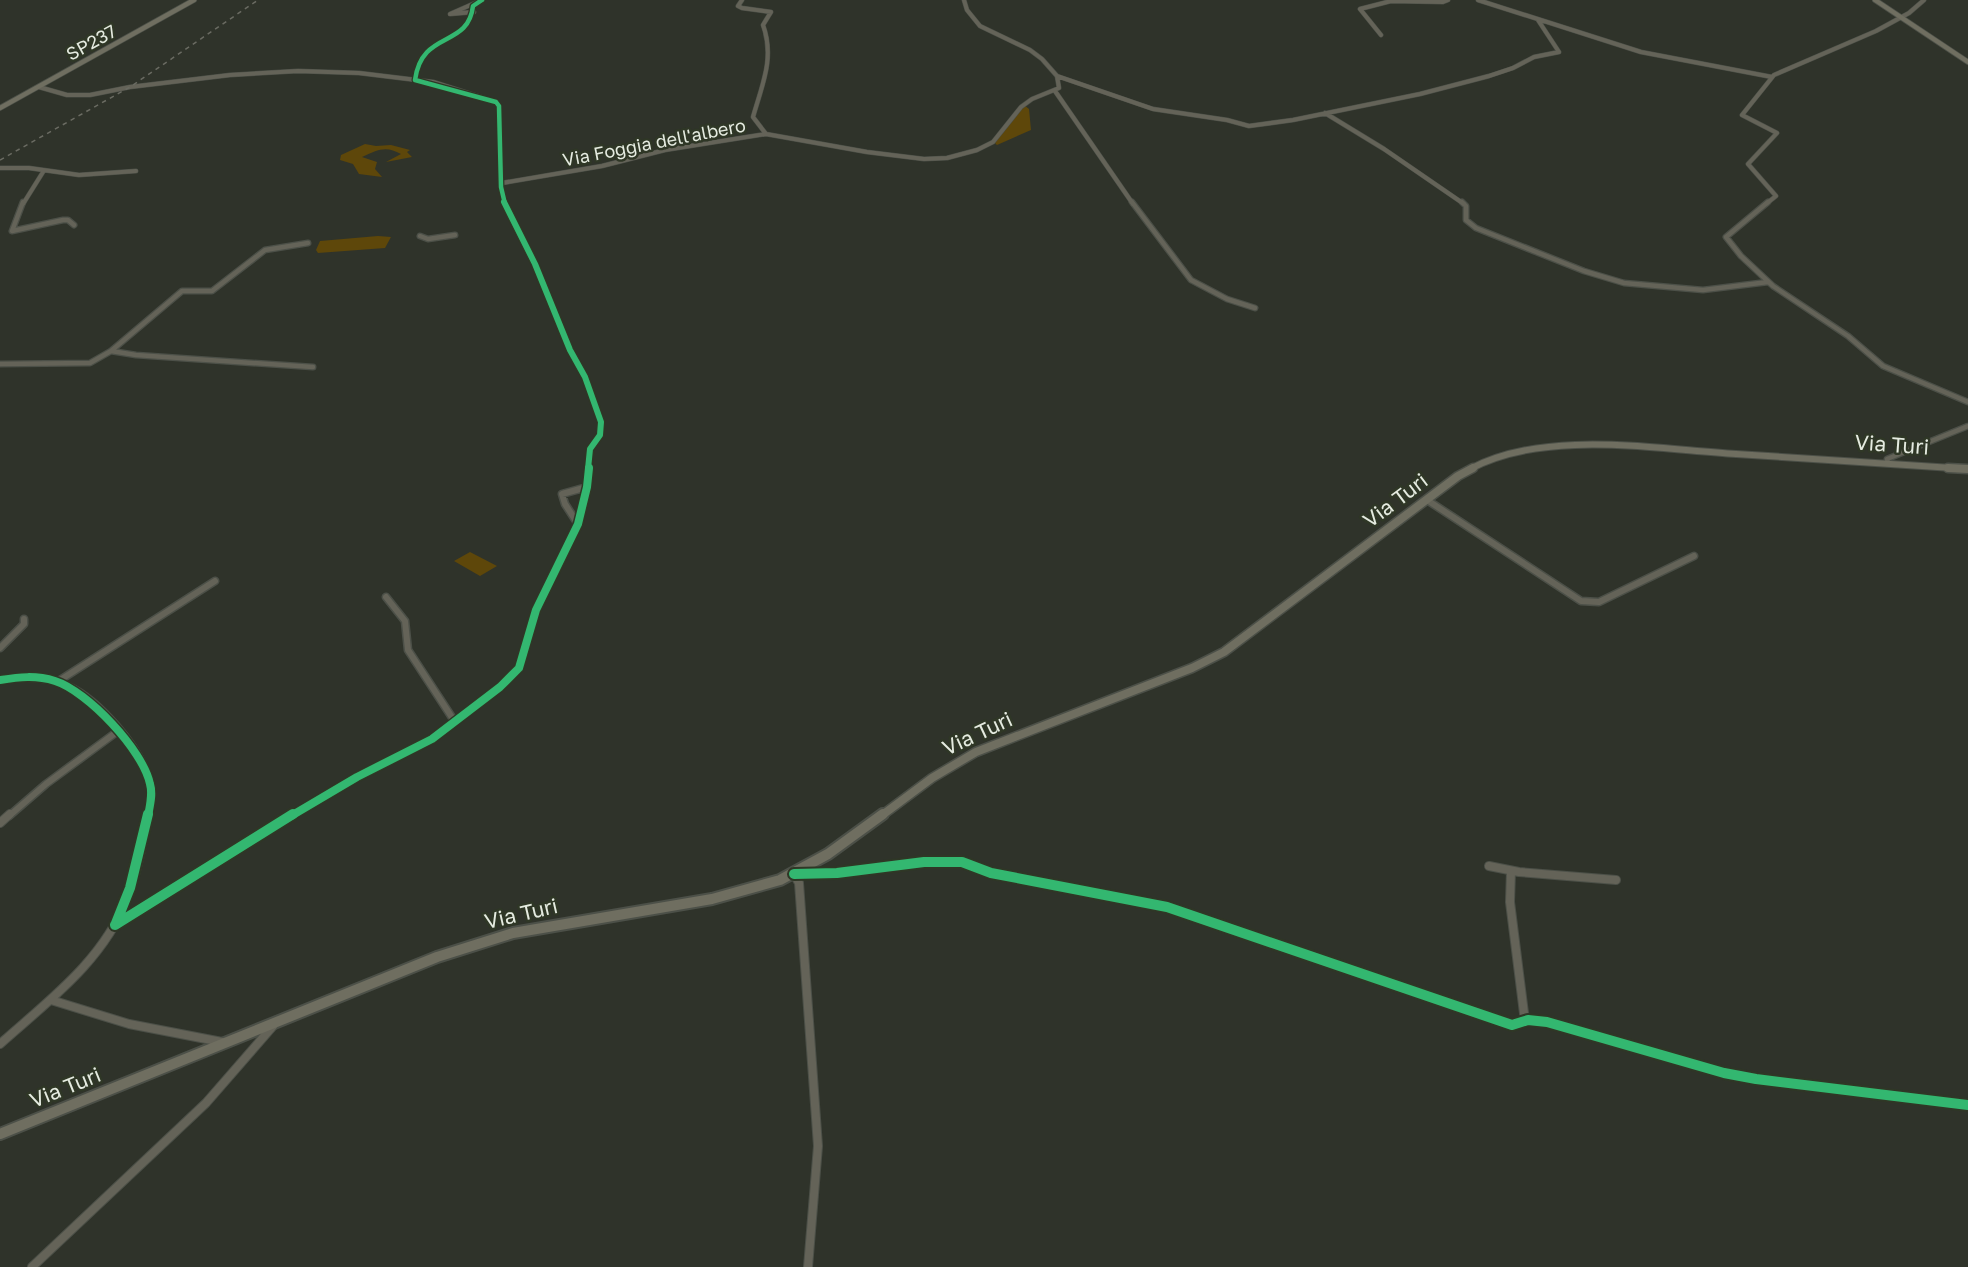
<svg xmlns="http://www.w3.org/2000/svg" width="1968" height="1267" font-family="'Golos Text',sans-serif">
<rect width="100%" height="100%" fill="#2f332a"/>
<path fill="#5e470a" d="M 1024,105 L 1029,109 L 1031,130 L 997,145 L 994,142 C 1006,132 1011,115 1024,105 Z
M 365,144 L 376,146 L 391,145 L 410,150 L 407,152 L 412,157 L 386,162 L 401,154 C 386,145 377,150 362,157 L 377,162 L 375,169 L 382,177 L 359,174 L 353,164 L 340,160 L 341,155 Z
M 378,236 L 391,237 L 385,248 L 318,253 L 316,250 L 320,241 Z
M 470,552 L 497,566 L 480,576 L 454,561 Z"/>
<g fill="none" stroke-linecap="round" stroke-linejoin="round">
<defs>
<path id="street-far3" d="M 742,0 L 738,6 L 742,8 L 771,12 L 763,25 C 775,58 762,85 753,117 L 766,134
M 964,0 L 967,10 L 980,26 L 1030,50 L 1042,59 L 1057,76 L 1153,109 L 1227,120 L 1249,126 L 1293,120 L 1420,94 L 1489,76 L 1513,68 L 1534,57 L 1559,52 L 1538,20
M 1478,0 L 1641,52 L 1772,77
M 474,12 L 450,14 L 482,0
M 1381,35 L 1360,9 L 1391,1 L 1443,2 L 1448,0
M 415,80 C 422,29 468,49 473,6
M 39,87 L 67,95 L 90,95 L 130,87 L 230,75 L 298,71 L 359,73 L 433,82 L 496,102 L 499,106 L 501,187 L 505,204
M 1055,91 L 1133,204
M 1325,113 L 1384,149 L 1464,204
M 0,168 L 29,168 L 79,175 L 136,171
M 502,183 L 602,166 L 665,150 L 766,134 L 867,152 L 924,159 L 947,158 L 977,150 L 993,142 L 1021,107 L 1032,99 L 1059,88 L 1057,76
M 23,204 L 43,172
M 1766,204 L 1776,196 L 1748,164 L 1777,133 L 1742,115 L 1774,75 L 1876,31 L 1909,13 L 1924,0"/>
<path id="street-far2" d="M 23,202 L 12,231 L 63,220 L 68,220 L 74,225
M 504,202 L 535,264 L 570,350 L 585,377 L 601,422 L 600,435 L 590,449 L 588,469
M 1132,202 L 1191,280 L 1227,299 L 1255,308
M 1462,202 L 1466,206 L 1466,220 L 1476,228 L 1584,271 L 1624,283 L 1703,290 L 1768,282
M 1768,202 L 1726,237 L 1741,256 L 1773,286 L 1848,336 L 1883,366 L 1968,402
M 420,236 L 428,239 L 455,235
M 111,351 L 136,355 L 313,367
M 0,364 L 90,363 L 111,351 L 182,291 L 212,291 L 265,250 L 308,243
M 1888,463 L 1887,459 L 1968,426"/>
<path id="street-far1" d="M 1427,500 L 1581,601 L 1599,602 L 1694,556
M 578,524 L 565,504 L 562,494 L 587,487
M 386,597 L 405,621 L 408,650 L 455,722
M 0,648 L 24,624 L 24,619
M 0,680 C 23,676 46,676 68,686 C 99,700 139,747 149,779 C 153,791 151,803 148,816
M 57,682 L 215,581
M 9,816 L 46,784 L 118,731
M 291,816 L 357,777 L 432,739 L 500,687 L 519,668 L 536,610 L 578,524 L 587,487 L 589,468"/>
<path id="street" d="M 0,823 L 10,814
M 1489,866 L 1519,872 L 1616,880
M 1511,871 L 1510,902 L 1525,1021
M 794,874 L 837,873 L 924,862 L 962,862 L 991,873 L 1167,907 L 1512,1025 L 1528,1020 L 1547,1022 L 1724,1073 L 1756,1079 L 1968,1105
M 794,874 L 799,883 L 818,1146 L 808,1267
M 115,925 L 293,814
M 51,1000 L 129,1024 L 222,1042
M 0,1044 C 48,1001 103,961 127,899 C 138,872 142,842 149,814
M 32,1267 L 206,1103 L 273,1026"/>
<path id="secondary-far3" d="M 1875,0 L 1968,62
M 0,108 L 194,0"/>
<path id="secondary-far2" d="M 1470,469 C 1545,429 1654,449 1736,454 C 1813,459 1891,464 1968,469"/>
<path id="secondary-far1" d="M 1948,468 L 1968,469
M 881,816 L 932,778 L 976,752 L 1192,668 L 1224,652 L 1458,476 L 1473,468"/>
<path id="secondary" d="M 0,1134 L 437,957 L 513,933 L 712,899 L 780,880 L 828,854 L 883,814"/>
</defs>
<use href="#street-far3" stroke="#4c5048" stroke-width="5"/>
<use href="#street-far2" stroke="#4c5048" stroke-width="7"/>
<use href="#street-far1" stroke="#4c5048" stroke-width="9"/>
<use href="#street" stroke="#4c5048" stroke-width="10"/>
<use href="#secondary-far3" stroke="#4c5048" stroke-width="6"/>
<use href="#secondary-far2" stroke="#4c5048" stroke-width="8"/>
<use href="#secondary-far1" stroke="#4c5048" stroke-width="11"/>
<use href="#secondary" stroke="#4c5048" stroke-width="14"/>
<use href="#street-far3" stroke="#646358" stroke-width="4"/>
<use href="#street-far2" stroke="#646358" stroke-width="4.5"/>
<use href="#street-far1" stroke="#646358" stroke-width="6"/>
<use href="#street" stroke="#646358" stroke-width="8"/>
<use href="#secondary-far3" stroke="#6f6e60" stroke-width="4.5"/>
<use href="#secondary-far2" stroke="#6f6e60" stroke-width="6"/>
<use href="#secondary-far1" stroke="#6f6e60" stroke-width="8"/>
<use href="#secondary" stroke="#6f6e60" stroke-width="10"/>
<path stroke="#6a6b62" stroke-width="1.5" stroke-dasharray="4.5 4.5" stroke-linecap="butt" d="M 0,160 L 130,87 L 258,0"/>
<defs>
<path id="cycleway-far3" d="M 482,0 L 473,6 C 468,49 422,29 415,80 L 496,102 L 499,106 L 501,187 L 505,204"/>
<path id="cycleway-far2" d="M 504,202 L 535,264 L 570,350 L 585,377 L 601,422 L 600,435 L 590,449 L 588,469"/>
<path id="cycleway-far1" d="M 0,680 C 19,677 36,675 55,681 C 87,691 143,750 150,784 C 153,794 150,805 148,816
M 291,816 L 357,777 L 432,739 L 500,687 L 519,668 L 536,610 L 578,524 L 587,487 L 589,468"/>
<path id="cycleway" d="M 794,874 L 837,873 L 924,862 L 962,862 L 991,873 L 1167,907 L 1512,1025 L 1528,1020 L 1547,1022 L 1724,1073 L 1756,1079 L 1968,1105
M 116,923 L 130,888 L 148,814
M 115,925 L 293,814"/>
</defs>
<use href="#cycleway-far3" stroke="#2f3726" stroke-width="7"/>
<use href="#cycleway-far2" stroke="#2f3726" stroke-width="9"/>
<use href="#cycleway-far1" stroke="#2f3726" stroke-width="11"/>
<use href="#cycleway" stroke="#2f3726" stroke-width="14"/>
<use href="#cycleway-far3" stroke="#33b770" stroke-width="4.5"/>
<use href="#cycleway-far2" stroke="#33b770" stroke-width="6"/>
<use href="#cycleway-far1" stroke="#33b770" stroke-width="8"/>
<use href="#cycleway" stroke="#33b770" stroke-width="10"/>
</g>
<g text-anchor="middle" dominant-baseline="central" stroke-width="5" stroke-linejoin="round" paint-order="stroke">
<g font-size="18" fill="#e5ebe0" stroke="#2f3726">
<text transform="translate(91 42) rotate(-29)">SP237</text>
<text transform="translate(654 142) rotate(-11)">Via Foggia dell'albero</text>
</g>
<g font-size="21" fill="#e5ebe0" stroke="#2f3726">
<text transform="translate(1892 444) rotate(4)">Via Turi</text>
<text transform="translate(1395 500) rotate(-37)">Via Turi</text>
<text transform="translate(977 733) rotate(-25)">Via Turi</text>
<text transform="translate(521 913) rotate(-13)">Via Turi</text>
<text transform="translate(65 1087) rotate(-22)">Via Turi</text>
</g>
</g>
</svg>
